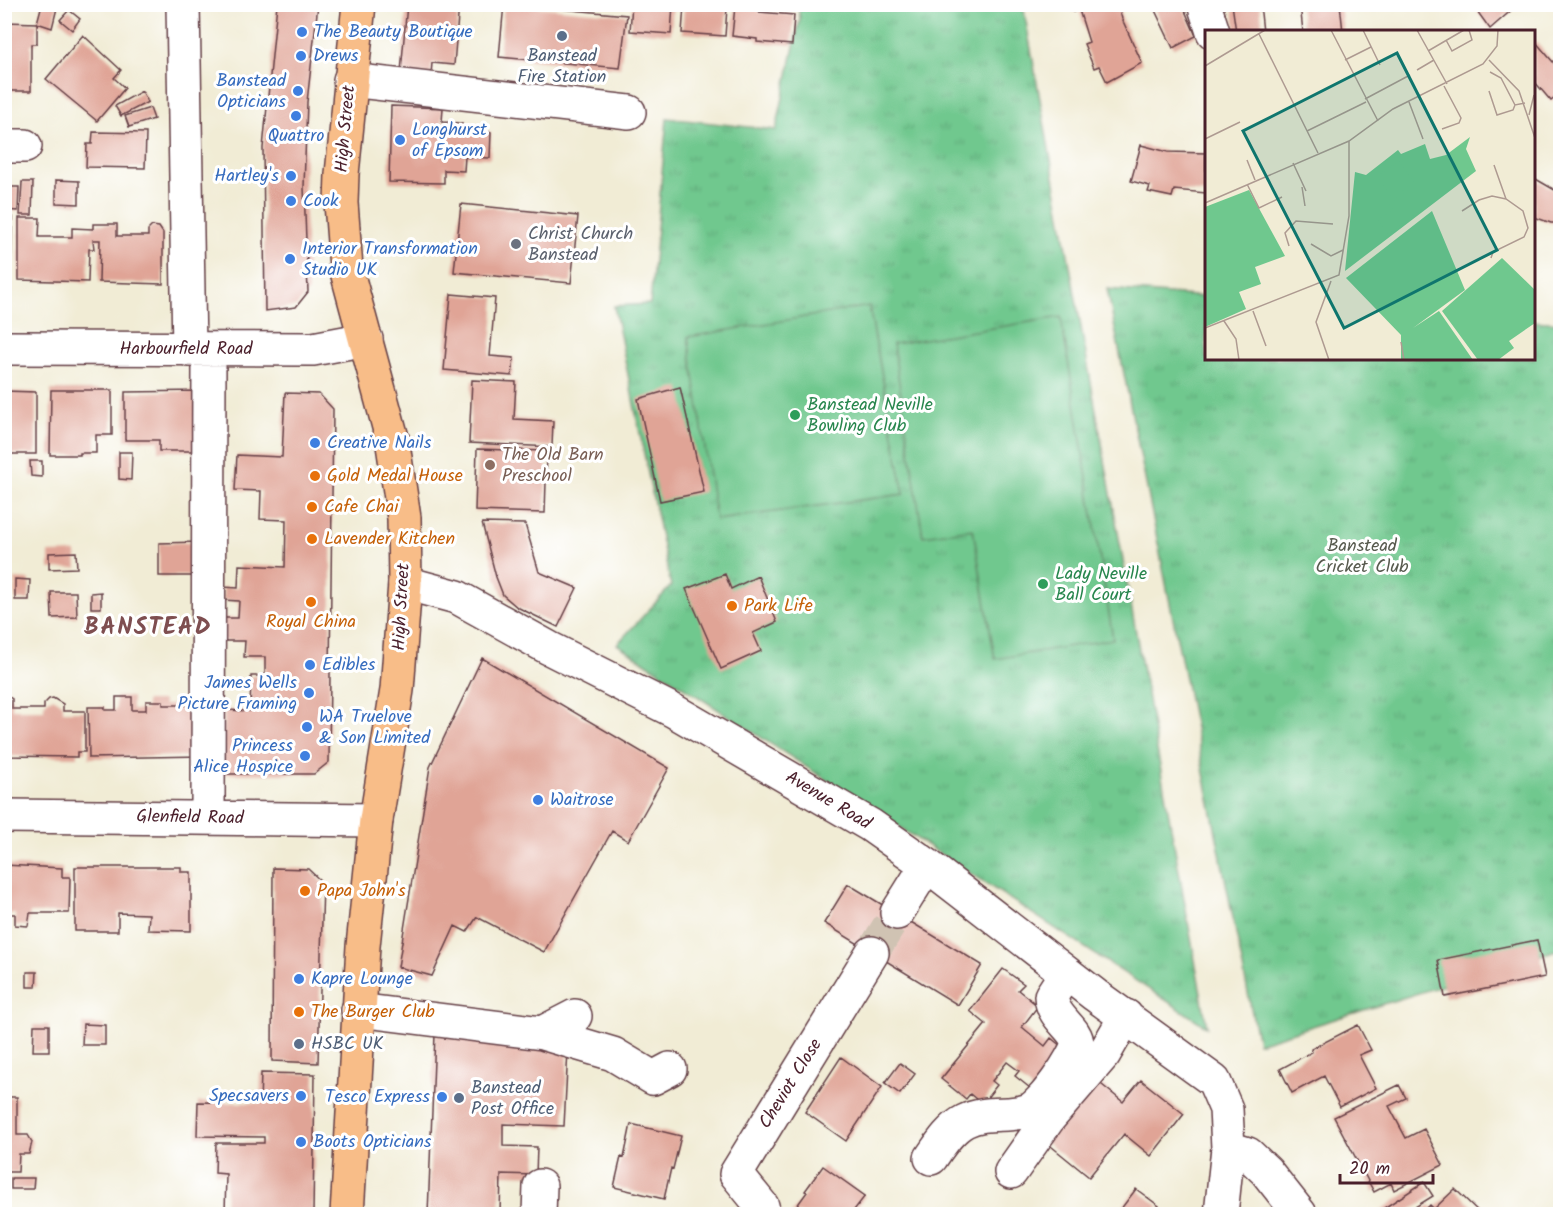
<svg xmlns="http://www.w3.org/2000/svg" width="1565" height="1219" font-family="Kalam,sans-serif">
<defs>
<pattern id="grass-tufts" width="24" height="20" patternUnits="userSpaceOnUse" patternTransform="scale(1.5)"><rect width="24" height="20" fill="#6fc88e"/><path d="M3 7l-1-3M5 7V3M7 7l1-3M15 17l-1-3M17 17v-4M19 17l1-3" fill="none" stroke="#62ab7b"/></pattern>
</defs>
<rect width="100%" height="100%" fill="#fff"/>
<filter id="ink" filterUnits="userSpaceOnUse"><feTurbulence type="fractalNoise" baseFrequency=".0167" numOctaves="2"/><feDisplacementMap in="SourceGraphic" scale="12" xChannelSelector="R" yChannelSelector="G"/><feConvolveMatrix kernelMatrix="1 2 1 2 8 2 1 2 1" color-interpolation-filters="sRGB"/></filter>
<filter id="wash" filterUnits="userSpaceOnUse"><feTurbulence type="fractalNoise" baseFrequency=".008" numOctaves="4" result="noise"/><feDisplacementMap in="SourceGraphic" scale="24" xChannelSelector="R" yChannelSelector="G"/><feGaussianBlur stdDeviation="1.35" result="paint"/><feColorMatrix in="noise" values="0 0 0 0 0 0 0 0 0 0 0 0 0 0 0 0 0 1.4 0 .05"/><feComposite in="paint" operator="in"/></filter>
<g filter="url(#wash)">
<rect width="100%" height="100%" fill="#f1ecd5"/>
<path fill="url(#grass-tufts)" stroke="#5c745c" stroke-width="1.5" d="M 798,5 L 1023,5 L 1207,1027 L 617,644 L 671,586 L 614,306 L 650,304 L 667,118 L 776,130 L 800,19 Z
M 1107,289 L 1206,297 L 1206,358 L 1534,358 L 1534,321 L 1560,323 L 1560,949 L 1258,1043 Z"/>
<path fill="#6fc88e" stroke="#5c745c" stroke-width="1.5" d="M 869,306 L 904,494 L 716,520 L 688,337 Z
M 1061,317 L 1113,639 L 995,659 L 973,529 L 923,536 L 893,344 Z"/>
<g id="blocks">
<path fill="#e0a496" d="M 42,4 L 58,4 L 52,28 L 37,23 Z
M 277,4 L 318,4 L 307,102 L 304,187 L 308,292 L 296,307 L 265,311 L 263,148 Z
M 407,4 L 459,4 L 454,65 L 432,63 L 431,75 L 401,72 Z
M 504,4 L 627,15 L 620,68 L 499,57 Z
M 632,4 L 673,4 L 671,34 L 630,31 Z
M 1072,4 L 1118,4 L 1122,19 L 1142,63 L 1107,82 L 1099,66 L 1094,68 L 1084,44 L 1089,42 L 1079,10 L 1073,12 Z
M 1152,4 L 1182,4 L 1196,36 L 1173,48 Z
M 1232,4 L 1260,4 L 1263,32 L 1236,32 Z
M 1300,4 L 1340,4 L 1343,32 L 1303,32 Z
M 1472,4 L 1513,4 L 1515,7 L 1490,29 Z
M 684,5 L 727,8 L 725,36 L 682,33 Z
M 735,6 L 759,8 L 759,12 L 794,15 L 792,45 L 757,42 L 757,39 L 732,36 Z
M 69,10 L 80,19 L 72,30 L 60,20 Z
M 4,22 L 37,23 L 37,44 L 31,44 L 31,91 L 4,91 Z
M 83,35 L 121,70 L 114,78 L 125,88 L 97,121 L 46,79 Z
M 1534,40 L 1560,70 L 1560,94 L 1551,101 L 1534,81 Z
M 142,91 L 148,102 L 121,116 L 115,106 Z
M 391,106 L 443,108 L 442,122 L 462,123 L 462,131 L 491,132 L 490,158 L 465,157 L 464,171 L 444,170 L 444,183 L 389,182 Z
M 150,108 L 154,119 L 129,127 L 125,116 Z
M 93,132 L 146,133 L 145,168 L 86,167 L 87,144 L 92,144 Z
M 1141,145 L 1168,152 L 1206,153 L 1206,193 L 1174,190 L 1172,197 L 1148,192 L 1150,186 L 1131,181 Z
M 1534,178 L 1560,193 L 1560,223 L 1551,223 L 1534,217 Z
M 56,180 L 79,181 L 79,204 L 56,203 Z
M 22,182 L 33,182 L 32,215 L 20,215 Z
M 6,187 L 19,187 L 18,211 L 4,210 Z
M 461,204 L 578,216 L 571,283 L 454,272 Z
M 4,217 L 12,217 L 11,278 L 4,278 Z
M 19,218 L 40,218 L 39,237 L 72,237 L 72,228 L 93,229 L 93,224 L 117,224 L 117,236 L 148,236 L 148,230 L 152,226 L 159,227 L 163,233 L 163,284 L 99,282 L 100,240 L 93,240 L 94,249 L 89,249 L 88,282 L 19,280 Z
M 451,294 L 495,298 L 490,356 L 514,358 L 512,376 L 444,370 Z
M 472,380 L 516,382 L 514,419 L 553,421 L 552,447 L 469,443 Z
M 680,387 L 704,492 L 660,501 L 638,399 Z
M 51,390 L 112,390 L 112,435 L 96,435 L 96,453 L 80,453 L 80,455 L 50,455 Z
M 4,391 L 36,392 L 36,454 L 4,454 Z
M 203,391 L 203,451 L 159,451 L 159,440 L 125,440 L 125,392 Z
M 285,393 L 319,394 L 333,409 L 329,762 L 314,774 L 223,774 L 224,710 L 250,711 L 251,676 L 265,676 L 265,657 L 244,657 L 245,641 L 224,641 L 224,618 L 238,618 L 239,601 L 223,600 L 223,587 L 238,588 L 239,565 L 285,567 L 286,520 L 260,519 L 261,491 L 235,490 L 237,455 L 282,457 Z
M 477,449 L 547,451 L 545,513 L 475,511 Z
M 119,452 L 132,452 L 131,480 L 119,479 Z
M 30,461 L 42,461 L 42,477 L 31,476 Z
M 482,523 L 525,524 L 539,572 L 577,588 L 558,627 L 517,607 L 503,595 L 496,577 Z
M 200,542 L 200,576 L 159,576 L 159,543 Z
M 76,552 L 77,568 L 49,569 L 49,553 Z
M 725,574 L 731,589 L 758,576 L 777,622 L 753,633 L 761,651 L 721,669 L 686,589 Z
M 15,579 L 30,580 L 29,600 L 15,600 Z
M 51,592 L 76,592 L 77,617 L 52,618 Z
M 101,592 L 101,608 L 91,608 L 91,593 Z
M 482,658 L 669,768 L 628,841 L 612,831 L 544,952 L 477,917 L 467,932 L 455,926 L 432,976 L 398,967 L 430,767 Z
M 4,697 L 9,697 L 12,699 L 12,709 L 44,709 L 44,704 L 49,699 L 53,698 L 63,704 L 63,711 L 85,711 L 85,752 L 77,752 L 77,757 L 4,756 Z
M 116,697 L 132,697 L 132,710 L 146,710 L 146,701 L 163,701 L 163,705 L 204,705 L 203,756 L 89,758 L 88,707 L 105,707 L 105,710 L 116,710 Z
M 4,865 L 62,868 L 62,877 L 70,877 L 69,913 L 30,913 L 28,926 L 15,925 L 15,914 L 4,914 Z
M 75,867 L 181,867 L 181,872 L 191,872 L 191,931 L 148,930 L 149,914 L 118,913 L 118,931 L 75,931 Z
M 273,868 L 308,869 L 323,883 L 318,1063 L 272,1061 Z
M 848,884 L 982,965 L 958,1005 L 824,923 Z
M 1537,940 L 1545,977 L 1445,997 L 1438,960 Z
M 1003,969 L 1024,984 L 1018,990 L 1038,1006 L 1022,1027 L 1045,1046 L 1051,1038 L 1067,1051 L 1035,1092 L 1015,1076 L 1019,1071 L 1007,1062 L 992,1081 L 997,1085 L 982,1104 L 970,1094 L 966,1099 L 941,1079 L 986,1024 L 970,1011 Z
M 27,972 L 37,972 L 36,987 L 27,987 Z
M 83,1024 L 105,1025 L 105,1045 L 82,1045 Z
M 34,1025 L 49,1025 L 49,1051 L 33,1051 Z
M 1358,1025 L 1371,1050 L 1359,1055 L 1376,1088 L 1340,1107 L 1324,1076 L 1292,1093 L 1280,1069 L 1312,1052 L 1311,1049 Z
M 435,1034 L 568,1050 L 564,1126 L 503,1124 L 503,1146 L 537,1147 L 536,1175 L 501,1174 L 500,1214 L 428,1214 Z
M 841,1057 L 882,1087 L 846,1141 L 805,1112 Z
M 900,1063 L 915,1074 L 900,1094 L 885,1083 Z
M 261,1073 L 315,1074 L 313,1214 L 225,1213 L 226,1174 L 215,1173 L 216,1143 L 264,1143 L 264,1137 L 197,1136 L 198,1102 L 260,1103 Z
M 1091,1076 L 1123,1102 L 1141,1080 L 1184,1114 L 1151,1156 L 1124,1134 L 1089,1177 L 1041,1138 Z
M 1399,1085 L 1406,1098 L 1389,1106 L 1406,1138 L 1424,1129 L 1443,1165 L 1394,1190 L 1391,1183 L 1374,1192 L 1334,1117 Z
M 4,1097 L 17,1097 L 17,1135 L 28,1135 L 32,1142 L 29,1154 L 19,1154 L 18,1172 L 4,1172 Z
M 631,1124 L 681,1136 L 673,1169 L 671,1168 L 664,1199 L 614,1187 L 621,1157 L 624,1158 Z
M 823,1166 L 865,1196 L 851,1214 L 791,1214 L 807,1192 L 805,1191 Z
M 11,1178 L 34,1178 L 33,1189 L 11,1189 Z
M 1424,1182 L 1433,1196 L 1404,1214 L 1384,1214 L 1381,1210 Z
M 1136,1189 L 1159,1206 L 1153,1214 L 1117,1214 Z
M 1455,1189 L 1481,1214 L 1421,1214 L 1430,1205 L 1434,1209 Z"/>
</g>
</g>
<g filter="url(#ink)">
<use href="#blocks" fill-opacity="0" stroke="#633e44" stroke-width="1.5"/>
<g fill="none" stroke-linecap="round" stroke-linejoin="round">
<path stroke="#d0c3b3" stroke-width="33" stroke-dasharray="33 16" stroke-linecap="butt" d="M 872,953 L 897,913"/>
<defs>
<path id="minor" d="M 183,4 L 189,350
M 1204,4 L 1213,32
M 350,80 L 629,112
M 4,146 L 25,146
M 4,348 L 313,349 L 366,339
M 405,583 L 457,597 L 549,648 L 674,711 L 870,825 L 927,865 L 1095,995 L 1214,1081 L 1226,1109 L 1228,1148 L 1221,1214
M 4,816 L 376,820
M 208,818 L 209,350
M 897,913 L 927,865
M 358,1010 L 542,1033 L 575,1016
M 542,1033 L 613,1054 L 653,1078 L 670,1069
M 1228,1148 L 1248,1154 L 1266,1171 L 1300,1214
M 931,1158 C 940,1145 951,1128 965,1121 C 987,1110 1009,1118 1029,1110 C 1041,1106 1076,1057 1077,1044 C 1077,1028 1052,1019 1051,996 L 1066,973
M 1011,1172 L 1049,1118 L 1104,1054 L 1126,1016
M 539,1214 L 540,1186
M 764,1214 L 762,1206 L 736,1174 L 872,953"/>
<path id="major" d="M 347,1214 L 363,946 L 376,820 L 397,690 L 405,583 L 404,518 L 392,438 L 346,268 L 341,203 L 342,174 L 359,4"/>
</defs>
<use href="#minor" stroke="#633e44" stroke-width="36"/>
<use href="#major" stroke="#633e44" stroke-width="36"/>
<use href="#minor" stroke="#fff" stroke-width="33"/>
<use href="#major" stroke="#f8bd88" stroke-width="33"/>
</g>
</g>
<g fill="#3f7fe0" stroke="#fff" stroke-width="2">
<circle cx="302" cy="32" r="6"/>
<circle cx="301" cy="56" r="6"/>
<circle cx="298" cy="91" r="6"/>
<circle cx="296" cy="116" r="6"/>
<circle cx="400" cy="140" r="6"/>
<circle cx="291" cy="176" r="6"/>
<circle cx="291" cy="201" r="6"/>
<circle cx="290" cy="259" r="6"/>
<circle cx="315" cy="443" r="6"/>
<circle cx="310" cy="665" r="6"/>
<circle cx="309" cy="693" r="6"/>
<circle cx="307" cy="727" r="6"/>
<circle cx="305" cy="756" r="6"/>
<circle cx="538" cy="800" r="6"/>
<circle cx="299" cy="979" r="6"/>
<circle cx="301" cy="1096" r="6"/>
<circle cx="442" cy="1097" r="6"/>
<circle cx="301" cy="1142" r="6"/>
</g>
<g fill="#5c6f8a" stroke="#fff" stroke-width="2">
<circle cx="562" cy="36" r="6"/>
<circle cx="299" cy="1044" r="6"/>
<circle cx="459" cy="1098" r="6"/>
</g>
<circle fill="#6b7280" stroke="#fff" stroke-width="2" cx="516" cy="244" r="6"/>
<g fill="#2e9e5b" stroke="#fff" stroke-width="2">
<circle cx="795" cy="415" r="6"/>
<circle cx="1043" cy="584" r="6"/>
</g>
<circle fill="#8d6e63" stroke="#fff" stroke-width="2" cx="490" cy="465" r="6"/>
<g fill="#e8710a" stroke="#fff" stroke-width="2">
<circle cx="315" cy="476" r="6"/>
<circle cx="312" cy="507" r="6"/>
<circle cx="312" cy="539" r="6"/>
<circle cx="311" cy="602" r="6"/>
<circle cx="732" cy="606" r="6"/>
<circle cx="305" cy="891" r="6"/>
<circle cx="299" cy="1012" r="6"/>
</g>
<g text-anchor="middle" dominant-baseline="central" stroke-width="6" stroke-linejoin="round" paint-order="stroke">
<g font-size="18" fill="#366cbe" stroke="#fff" text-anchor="start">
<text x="314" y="32">The Beauty Boutique</text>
<text x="313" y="56">Drews</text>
<text x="286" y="81" text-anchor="end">Banstead<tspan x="286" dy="21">Opticians</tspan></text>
<text x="412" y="130">Longhurst<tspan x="412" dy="21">of Epsom</tspan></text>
<text x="296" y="136" text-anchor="middle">Quattro</text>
<text x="279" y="176" text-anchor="end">Hartley's</text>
<text x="303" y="201">Cook</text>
<text x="302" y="249">Interior Transformation<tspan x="302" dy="21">Studio UK</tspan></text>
<text x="327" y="443">Creative Nails</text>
<text x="322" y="665">Edibles</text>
<text x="297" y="683" text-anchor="end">James Wells<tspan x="297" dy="21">Picture Framing</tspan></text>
<text x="319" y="717">WA Truelove<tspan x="319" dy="21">&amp; Son Limited</tspan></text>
<text x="293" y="746" text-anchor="end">Princess<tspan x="293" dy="21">Alice Hospice</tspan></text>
<text x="550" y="800">Waitrose</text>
<text x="311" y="979">Kapre Lounge</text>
<text x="289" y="1096" text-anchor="end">Specsavers</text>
<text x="430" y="1097" text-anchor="end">Tesco Express</text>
<text x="313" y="1142">Boots Opticians</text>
</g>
<g font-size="18" fill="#4e5e75" stroke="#fff" text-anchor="start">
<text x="562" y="56" text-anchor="middle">Banstead<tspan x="562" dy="21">Fire Station</tspan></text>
<text x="311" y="1044">HSBC UK</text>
<text x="471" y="1088">Banstead<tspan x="471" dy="21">Post Office</tspan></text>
</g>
<g font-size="18" fill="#4a1f2b" stroke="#fff">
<text transform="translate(346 129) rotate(-85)">High Street</text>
<text x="186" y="349">Harbourfield Road</text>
<text transform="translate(402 607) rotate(-87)">High Street</text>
<text transform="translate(828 801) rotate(31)">Avenue Road</text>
<text transform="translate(190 818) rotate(1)">Glenfield Road</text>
<text transform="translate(791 1084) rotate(-58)">Cheviot Close</text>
</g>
<g font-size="18" fill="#5b616d" stroke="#fff" text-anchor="start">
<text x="528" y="234">Christ Church<tspan x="528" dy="21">Banstead</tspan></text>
</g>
<g font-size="18" fill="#27864d" stroke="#fff" text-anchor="start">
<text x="807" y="405">Banstead Neville<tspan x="807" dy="21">Bowling Club</tspan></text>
<text x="1055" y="574">Lady Neville<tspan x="1055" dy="21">Ball Court</tspan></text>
</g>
<g font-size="18" fill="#785e54" stroke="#fff" text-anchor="start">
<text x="502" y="455">The Old Barn<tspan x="502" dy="21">Preschool</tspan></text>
</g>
<g font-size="18" fill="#c56008" stroke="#fff" text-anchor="start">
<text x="327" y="476">Gold Medal House</text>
<text x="324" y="507">Cafe Chai</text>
<text x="324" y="539">Lavender Kitchen</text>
<text x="744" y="606">Park Life</text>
<text x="311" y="622" text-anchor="middle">Royal China</text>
<text x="317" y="891">Papa John's</text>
<text x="311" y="1012">The Burger Club</text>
</g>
<g font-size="18" fill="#575a4e" stroke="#fff">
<text x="1362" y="546">Banstead<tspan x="1362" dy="21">Cricket Club</tspan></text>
</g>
<g font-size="24" font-weight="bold" letter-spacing="1.5" fill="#7e4e50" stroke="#fff">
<text x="148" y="627">BANSTEAD</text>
</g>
</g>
<g transform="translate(1205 30)">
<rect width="330" height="330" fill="#f1ecd5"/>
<path d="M 265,107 L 261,119 L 271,141 L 140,241 L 150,142 L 161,145 L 193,120 L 196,124 L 220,114 L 225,129 L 241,125 ZM 227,181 L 260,260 L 208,298 L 234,281 L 268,330 L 196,330 L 196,305 L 141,248 ZM 297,228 L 330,260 L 330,293 L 304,311 L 309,318 L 293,330 L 273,330 L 237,281 Z" fill="#6fc88e"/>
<path d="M 44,160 L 80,226 L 50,237 L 56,254 L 34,262 L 41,279 L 0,297 L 0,177 Z" fill="#6fc88e"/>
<path d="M 194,131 L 209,152 L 188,169 L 172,146 ZM 206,157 L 220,177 L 183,204 L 173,190 L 188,179 L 184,174 Z" fill="#6fc88e"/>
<path fill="none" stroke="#ae9a91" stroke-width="1.5" d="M 126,0 L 173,91M 158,0 L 175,35M 212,0 L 242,54M 54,4 L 113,123M 241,10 L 247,21 L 267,10 L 264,0M 223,21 L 259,0M 140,30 L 166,17M 284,30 L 314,61 L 330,108M 0,36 L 60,0M 212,40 L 229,30M 285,42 L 296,48 L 310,75 L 320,73M 284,61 L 292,85 L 308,80 L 310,75M 160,69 L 205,45M 204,72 L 218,109M 324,85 L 329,65M 237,99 L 254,93 L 256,88 L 239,56M 102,101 L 161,72M 0,109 L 35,92M 42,130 L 50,150M 88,133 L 101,161M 289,135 L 301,169M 42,154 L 54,178 L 77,167M 97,157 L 100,176M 0,173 L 144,111 L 188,79 L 278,34 L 292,16 L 293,0M 257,181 L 274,170 L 287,166 L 301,169 L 318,181 L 323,198 L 319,207 L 288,222 L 286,228M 106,214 L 126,226 L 138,220M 84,216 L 80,203 L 91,191 L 128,194M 48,281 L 61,316M 19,291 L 31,309 L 34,330M 0,298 L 134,245 L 144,186 L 144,111M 196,312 L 199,330M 124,330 L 111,292 L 126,251"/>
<path fill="#0f766e" fill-opacity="0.15" stroke="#0f766e" stroke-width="3" d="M 192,23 L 292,220 L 139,298 L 38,101 Z"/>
<rect width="330" height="330" fill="none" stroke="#4a1f2b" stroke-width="3"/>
</g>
<rect width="1565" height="1219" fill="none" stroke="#fff" stroke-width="24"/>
<path d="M1340 1174v9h93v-9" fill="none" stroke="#4a1f2b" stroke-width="3"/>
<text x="1349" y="1174" font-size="18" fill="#4a1f2b" stroke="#ffffff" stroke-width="4.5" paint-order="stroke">20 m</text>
</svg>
